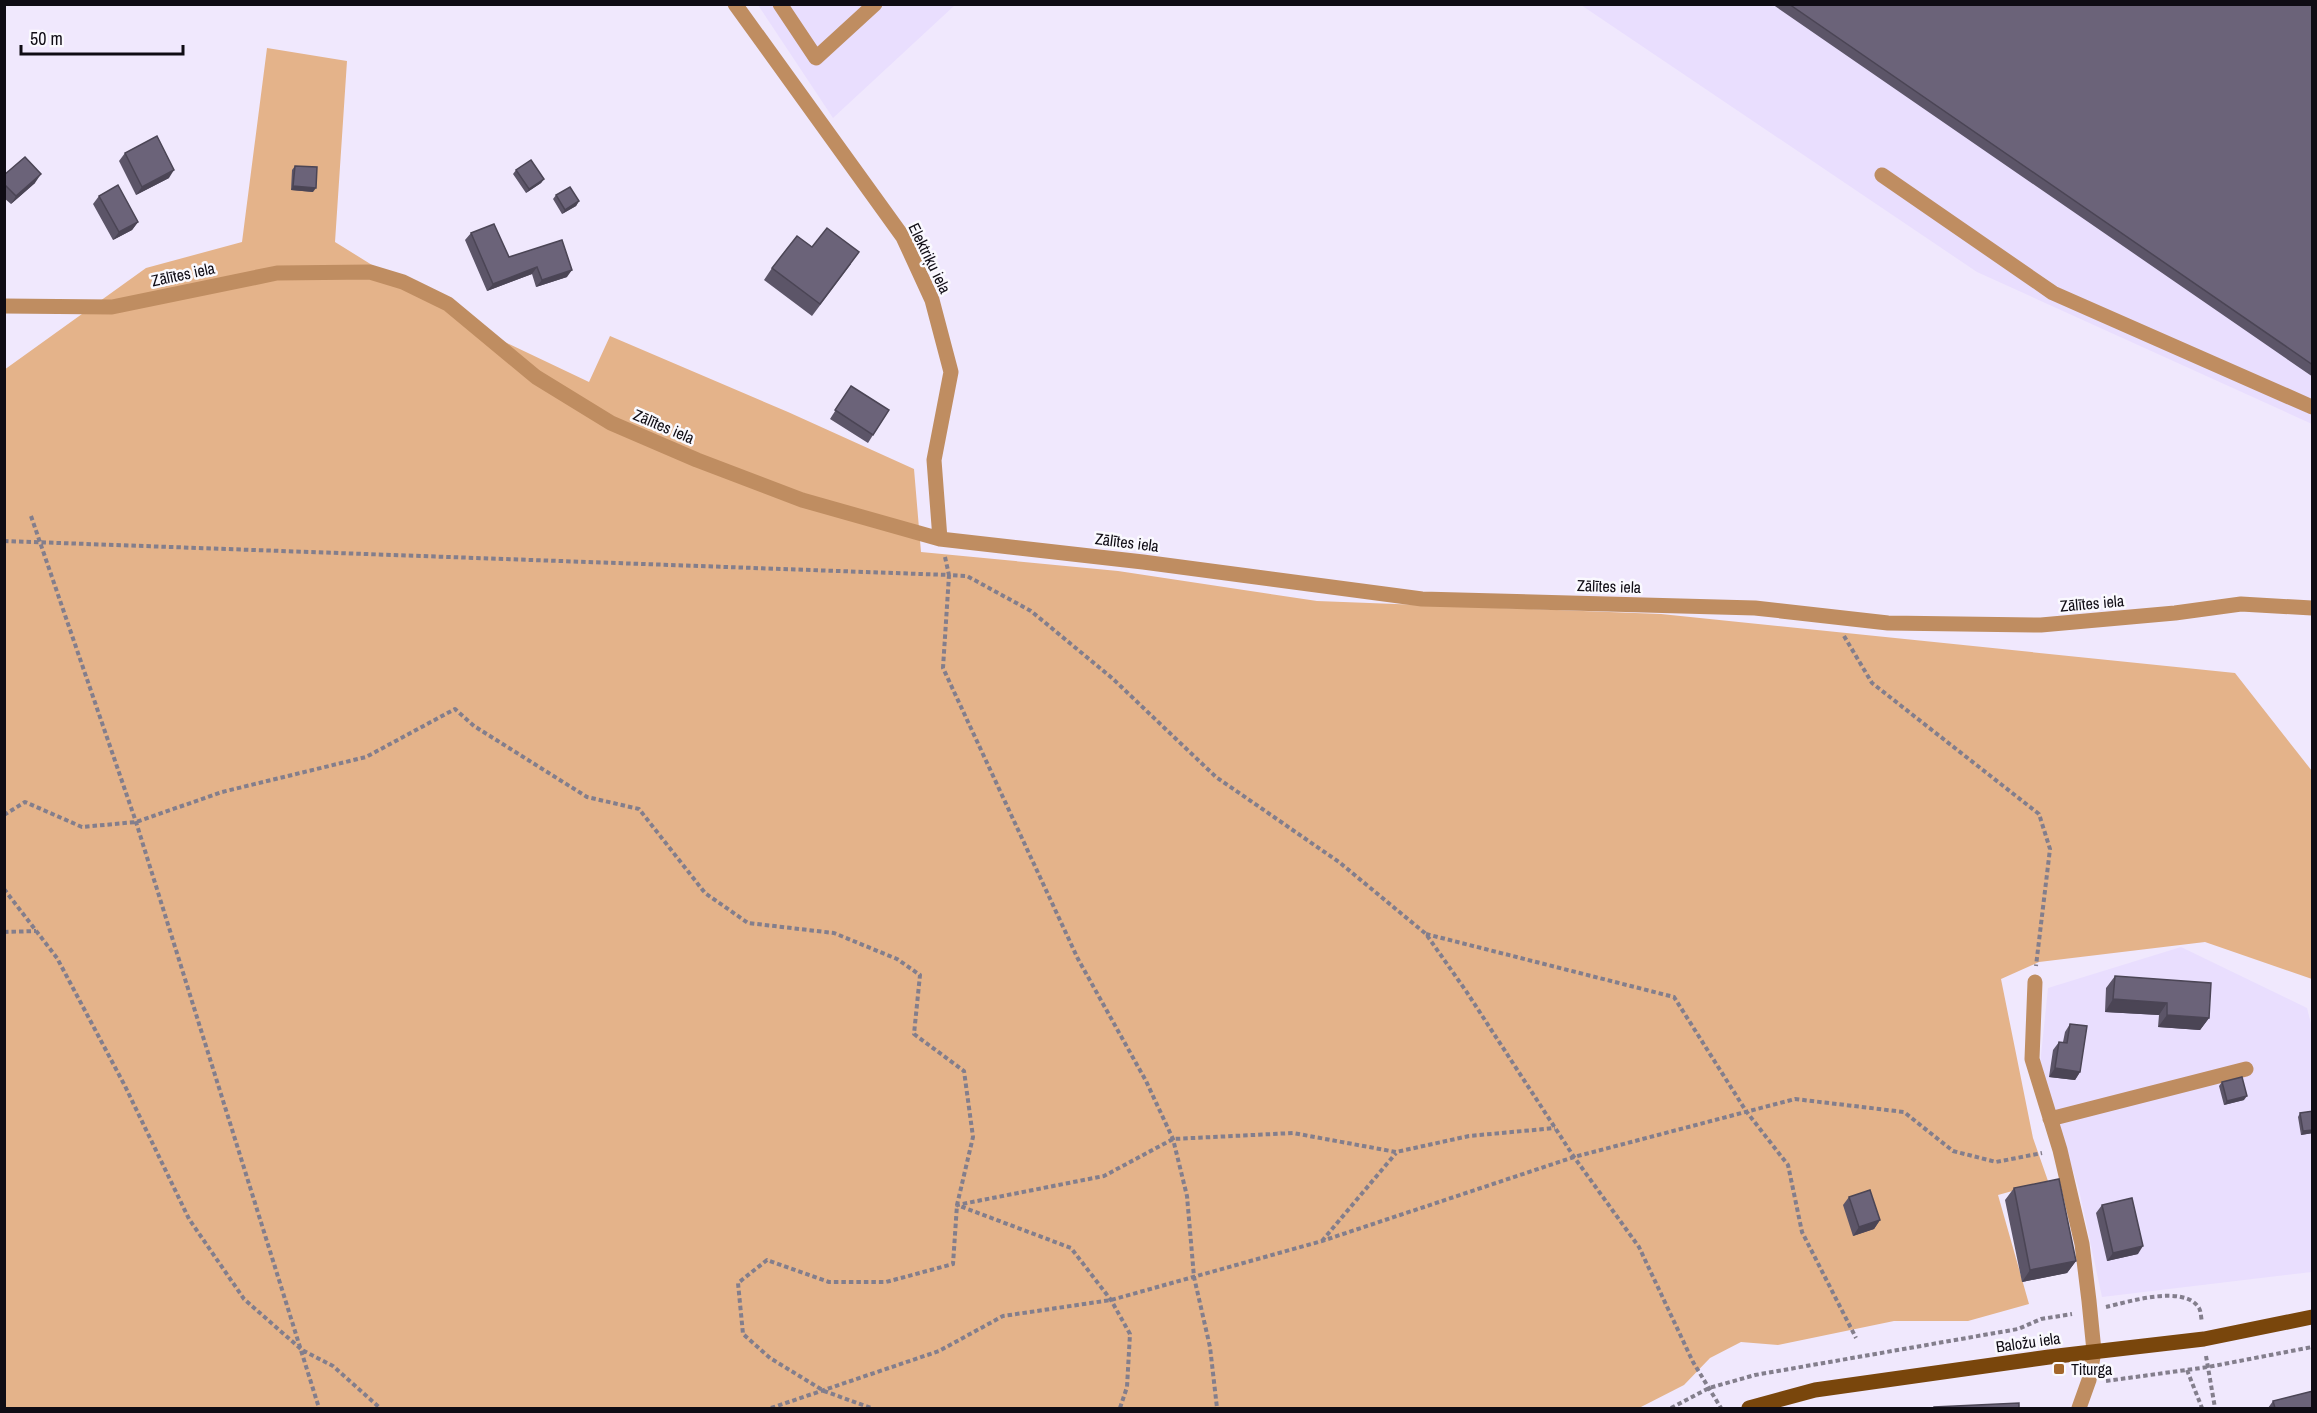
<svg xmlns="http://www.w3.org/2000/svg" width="2317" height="1413" font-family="'Archivo Narrow',sans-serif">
<rect width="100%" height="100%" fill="#f0e8fd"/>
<path fill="#e9defe" d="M 758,5 L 955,5 L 833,118 Z
M 1581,5 L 2312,5 L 2312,424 L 1977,272 Z
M 2181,947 L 2307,1008 L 2312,1028 L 2312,1272 L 2102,1297 L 2079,1190 L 2040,1065 L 2048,988 Z"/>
<path fill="#e4b38a" d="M 267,48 L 347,61 L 335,242 L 467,324 L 589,382 L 610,336 L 788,412 L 914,469 L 921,552 L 1118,571 L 1317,601 L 1661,614 L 2235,673 L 2312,771 L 2312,979 L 2205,942 L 2039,962 L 2001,979 L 2033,1138 L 2048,1181 L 1998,1195 L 2029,1304 L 1968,1321 L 1894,1321 L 1778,1345 L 1741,1342 L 1710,1358 L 1684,1385 L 1639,1408 L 5,1408 L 4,370 L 146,268 L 242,242 Z"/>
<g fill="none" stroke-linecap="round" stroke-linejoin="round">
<path stroke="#837e8c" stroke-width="4" stroke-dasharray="4.5 3" stroke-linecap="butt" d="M 31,516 L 136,822 L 319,1408
M 4,541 L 949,575 L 943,668 L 1078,959 L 1146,1081 L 1173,1139 L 1187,1196 L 1194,1277 L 1210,1347 L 1217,1408
M 945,557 L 949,575 L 967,576 L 1031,611 L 1112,678 L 1216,777 L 1339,862 L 1426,934 L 1466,991 L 1574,1157 L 1639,1247 L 1693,1362 L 1721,1408
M 1844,636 L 1872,683 L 2039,814 L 2050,849 L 2036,966
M 4,815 L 25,802 L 82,827 L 136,822 L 222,792 L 366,757 L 455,709 L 474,726 L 587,797 L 639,809 L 705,893 L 748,923 L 834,933 L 897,959 L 920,975 L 914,1034 L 964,1071 L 973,1137 L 957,1205 L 953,1264 L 886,1282 L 829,1282 L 767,1260 L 738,1283 L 743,1334 L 770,1358 L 824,1391 L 871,1408
M 4,889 L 57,958 L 125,1086 L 189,1219 L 244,1299 L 302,1350 L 333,1366 L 380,1408
M 4,932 L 36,931
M 1426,934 L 1674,997 L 1746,1111 L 1788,1165 L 1802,1232 L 1856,1338
M 1322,1241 L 1396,1153
M 2106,1307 C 2128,1302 2184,1284 2199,1308 C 2201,1311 2201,1318 2202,1322
M 2206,1356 L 2215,1408
M 2187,1370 L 2202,1408
M 2106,1381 L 2208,1367 L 2312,1347
M 771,1408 L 939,1351 L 1003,1316 L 1111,1300 L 1322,1241 L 1574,1157 L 1795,1099 L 1904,1112 L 1953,1151 L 1996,1162 L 2042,1153
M 1120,1408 L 1127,1387 L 1130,1334 L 1111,1300 L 1071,1248 L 957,1205 L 1104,1176 L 1173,1139 L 1293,1133 L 1396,1152 L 1469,1136 L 1555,1128
M 1671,1408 L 1709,1388 L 1755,1375 L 2018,1329 L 2041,1319 L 2072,1314"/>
<path stroke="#bf8d61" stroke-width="15" d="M 735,4 L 903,237 L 932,300 L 951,372 L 934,460 L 940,539
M 780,4 L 816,58 L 875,4
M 1882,175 L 2053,293 L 2312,407
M 4,306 L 112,307 L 277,273 L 370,272 L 403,282 L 448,304 L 536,377 L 611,423 L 697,460 L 802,500 L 940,539 L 1143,562 L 1422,599 L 1755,608 L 1888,623 L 2041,625 L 2175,613 L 2241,604 L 2312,608
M 2035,982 L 2032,1059 L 2060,1150 L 2082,1244 L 2089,1301 L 2094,1351 L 2089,1380 L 2079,1408
M 2050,1119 L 2246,1069"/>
<path stroke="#79460c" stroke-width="15" d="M 1749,1408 L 1815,1390 L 2049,1357 L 2204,1339 L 2312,1317"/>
</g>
<path fill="#5c5568" d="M 1772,4 L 2313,4 L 2313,377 Z
M 125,153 L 169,178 L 136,195 L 119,161 Z
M 295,166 L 313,192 L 291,190 L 292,170 Z
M 516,170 L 544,179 L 541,183 L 526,193 L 513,174 Z
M 4,175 L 35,183 L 11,204 L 4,198 Z
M 556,195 L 579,201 L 576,206 L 562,214 L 553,199 Z
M 99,196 L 138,222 L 132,230 L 113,240 L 93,204 Z
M 471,233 L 509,257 L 567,277 L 536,287 L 532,274 L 487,291 L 465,240 Z
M 812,247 L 851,264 L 812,316 L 764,280 L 772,268 Z
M 846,394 L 873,435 L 868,443 L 830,419 Z
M 2115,976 L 2209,1018 L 2200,1030 L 2158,1027 L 2159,1015 L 2105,1012 L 2106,988 Z
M 2070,1024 L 2080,1072 L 2075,1080 L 2049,1077 L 2053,1050 L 2059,1042 L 2063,1042 L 2065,1032 Z
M 2222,1082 L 2244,1100 L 2224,1105 L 2219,1086 Z
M 2313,1111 L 2313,1133 L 2301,1135 L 2298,1117 L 2300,1113 Z
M 2014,1188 L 2076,1261 L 2067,1273 L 2022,1282 L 2005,1200 Z
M 1849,1197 L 1880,1220 L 1874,1229 L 1853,1236 L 1843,1205 Z
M 2102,1205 L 2138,1254 L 2107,1261 L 2096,1213 Z
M 2273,1401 L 2313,1408 L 2268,1408 Z"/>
<path fill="#4b4555" d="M 174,170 L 169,178 L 136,195 L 142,187 Z
M 41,174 L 35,183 L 11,204 L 16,196 Z
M 544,179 L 541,183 L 526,193 L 529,189 Z
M 293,186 L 316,188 L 313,192 L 291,190 Z
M 579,201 L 576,206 L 562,214 L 565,210 Z
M 138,222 L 132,230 L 113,240 L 119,232 Z
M 537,267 L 532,274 L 487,291 L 493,284 Z
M 572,270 L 567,277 L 536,287 L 542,280 Z
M 2113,999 L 2167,1003 L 2159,1015 L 2105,1012 Z
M 2167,1015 L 2209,1018 L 2200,1030 L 2158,1027 Z
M 2055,1068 L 2080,1072 L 2075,1080 L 2049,1077 Z
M 2247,1096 L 2244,1100 L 2224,1105 L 2227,1101 Z
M 2313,1130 L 2313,1133 L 2301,1135 L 2303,1131 Z
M 1880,1220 L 1874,1229 L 1853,1236 L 1859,1227 Z
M 2143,1246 L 2138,1254 L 2107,1261 L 2113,1253 Z
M 2076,1261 L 2067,1273 L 2022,1282 L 2030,1270 Z"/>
<path fill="#6b6379" stroke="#4b4555" stroke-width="1.5" d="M 1789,4 L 2313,4 L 2313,365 Z
M 157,136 L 174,170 L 142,187 L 125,153 Z
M 25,157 L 41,174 L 16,196 L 4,184 L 4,175 Z
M 531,160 L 544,179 L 529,189 L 516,170 Z
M 295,166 L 317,167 L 316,188 L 293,186 Z
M 118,185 L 138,222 L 119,232 L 99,196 Z
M 570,187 L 579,201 L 565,210 L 556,195 Z
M 494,224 L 509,257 L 562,240 L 572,270 L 542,280 L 537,267 L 493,284 L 471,233 Z
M 827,228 L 859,252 L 820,304 L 772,268 L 797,236 L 812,247 Z
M 851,386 L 889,410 L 873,435 L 835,410 Z
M 2115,976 L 2211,983 L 2209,1018 L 2167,1015 L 2167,1003 L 2113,999 Z
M 2070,1024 L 2087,1026 L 2080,1072 L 2055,1068 L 2059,1042 L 2067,1043 Z
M 2242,1077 L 2247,1096 L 2227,1101 L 2222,1082 Z
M 2313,1111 L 2313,1130 L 2303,1131 L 2300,1113 Z
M 2059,1179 L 2076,1261 L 2030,1270 L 2014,1188 Z
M 1870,1190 L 1880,1220 L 1859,1227 L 1849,1197 Z
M 2132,1198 L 2143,1246 L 2113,1253 L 2102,1205 Z
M 2313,1391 L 2313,1408 L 2275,1408 L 2273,1401 Z
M 2019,1403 L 2019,1408 L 1934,1408 L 1934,1407 Z"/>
<rect fill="#a3662a" stroke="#faf9fe" stroke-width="2" x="2053" y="1363" width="12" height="12" rx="3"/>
<g text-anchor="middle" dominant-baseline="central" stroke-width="5" stroke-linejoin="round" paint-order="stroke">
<g font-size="16" fill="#0f0c14" stroke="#faf9fe">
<text transform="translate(930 258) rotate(64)">Elektriķu iela</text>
<text transform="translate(183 274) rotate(-12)">Zālītes iela</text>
<text transform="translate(664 426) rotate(23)">Zālītes iela</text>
<text transform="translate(1127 542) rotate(7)">Zālītes iela</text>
<text transform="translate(1609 586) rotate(2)">Zālītes iela</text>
<text transform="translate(2092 603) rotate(-5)">Zālītes iela</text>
<text transform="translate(2028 1342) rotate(-8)">Baložu iela</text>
</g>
<g font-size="16" fill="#0f0c14" stroke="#faf9fe" text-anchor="start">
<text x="2071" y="1369">Titurga</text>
</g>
</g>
<rect width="2317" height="1413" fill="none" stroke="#0f0c14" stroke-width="12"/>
<path d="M21 45v9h162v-9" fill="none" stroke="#0f0c14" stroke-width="3"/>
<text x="30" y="45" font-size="18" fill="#0f0c14" stroke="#faf9fe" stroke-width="4.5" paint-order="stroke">50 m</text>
</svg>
